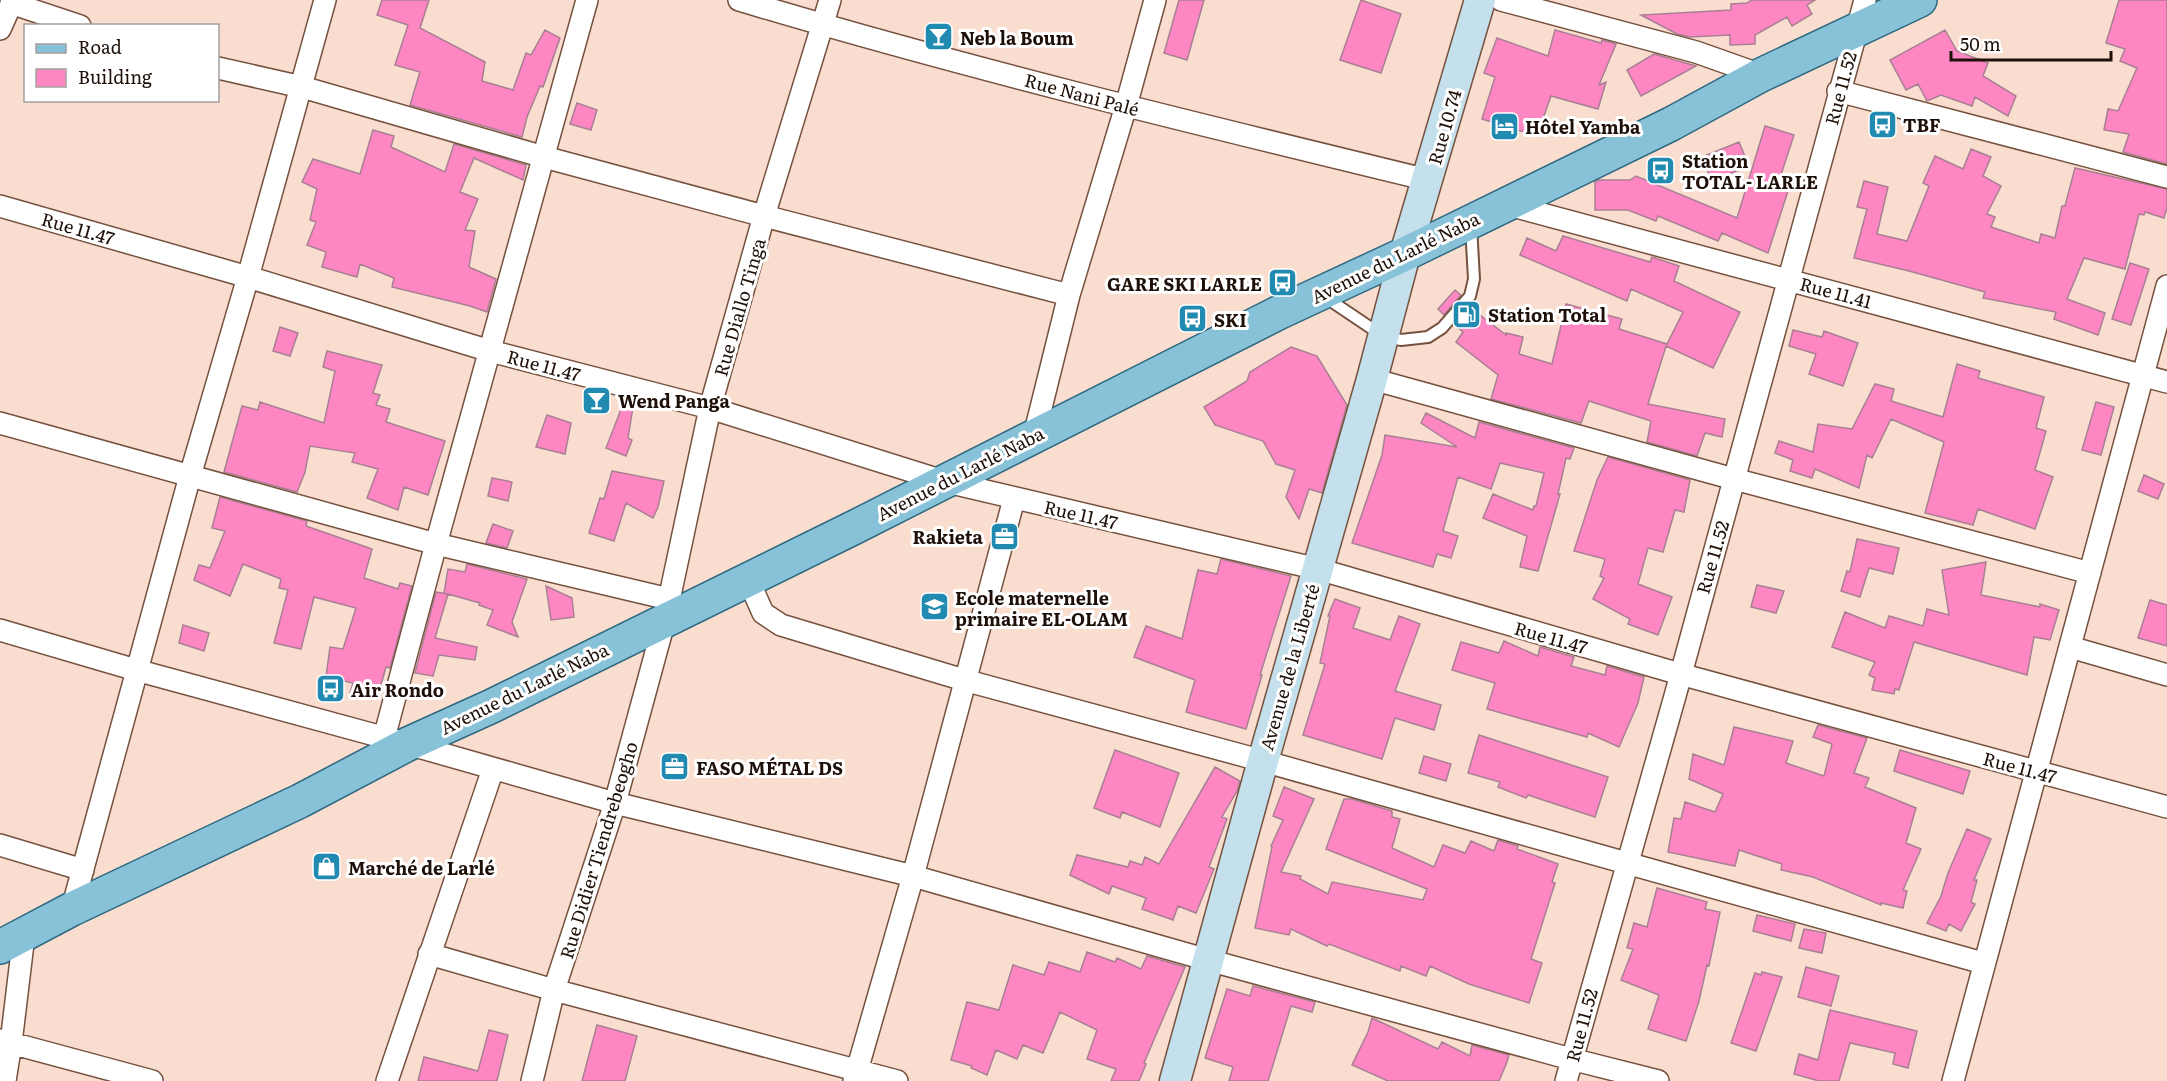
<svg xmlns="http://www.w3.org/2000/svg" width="2167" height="1081" font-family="Literata,serif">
<rect width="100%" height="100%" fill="#f9ded0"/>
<path fill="#fd86c3" stroke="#a97f93" stroke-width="1.5" d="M 382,0 L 429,0 L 420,28 L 485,62 L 482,81 L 513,90 L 526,53 L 531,55 L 545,30 L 560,38 L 543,87 L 540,86 L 527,117 L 522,137 L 410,105 L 420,72 L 395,65 L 408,25 L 377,15 Z
M 1179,0 L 1204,0 L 1187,60 L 1164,53 Z
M 1361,0 L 1401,14 L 1381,73 L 1340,60 Z
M 1752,0 L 1815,0 L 1807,5 L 1812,14 L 1792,26 L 1787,17 L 1755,35 L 1755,44 L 1730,45 L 1730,35 L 1690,37 L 1677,34 L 1641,15 L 1731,10 L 1731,4 L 1747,3 Z
M 2119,0 L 2167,0 L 2167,164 L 2123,152 L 2129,134 L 2104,130 L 2108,109 L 2118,111 L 2137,68 L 2120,61 L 2125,49 L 2106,43 Z
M 1555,30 L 1601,43 L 1602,40 L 1616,44 L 1599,85 L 1606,82 L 1598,109 L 1551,96 L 1537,136 L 1482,119 L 1495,77 L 1484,73 L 1497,38 L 1548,56 Z
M 1945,30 L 1957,51 L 1988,63 L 1983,76 L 2016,96 L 2008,116 L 1975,97 L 1972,106 L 1941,95 L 1927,101 L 1918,84 L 1906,90 L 1890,60 Z
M 1654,54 L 1696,66 L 1641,96 L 1627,70 Z
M 577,103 L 597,110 L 591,130 L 570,124 Z
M 1765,126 L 1794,135 L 1777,187 L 1788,191 L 1768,253 L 1722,233 L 1718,241 L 1658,216 L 1656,221 L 1628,210 L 1595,210 L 1595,182 L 1599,180 L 1630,180 L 1636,176 L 1737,218 Z
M 373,130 L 394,136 L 391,147 L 445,172 L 454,144 L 526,165 L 523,180 L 474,158 L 460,192 L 478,199 L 465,230 L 475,231 L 469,267 L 496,279 L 487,312 L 470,306 L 392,287 L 394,278 L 360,264 L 357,277 L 322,267 L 326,252 L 307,245 L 316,222 L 310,220 L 317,189 L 302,182 L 313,159 L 360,174 Z
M 1739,142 L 1749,166 L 1712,181 L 1702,157 Z
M 1971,149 L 1991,157 L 1983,176 L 2001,186 L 1987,214 L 1995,217 L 1991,227 L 2039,243 L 2041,234 L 2055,238 L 2062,206 L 2065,206 L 2075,168 L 2167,189 L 2167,208 L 2164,218 L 2145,212 L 2144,215 L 2139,214 L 2125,269 L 2084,258 L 2067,299 L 2105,313 L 2098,335 L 2054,319 L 2056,312 L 1983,298 L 1985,292 L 1909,271 L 1854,258 L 1867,209 L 1857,207 L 1864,181 L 1888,187 L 1877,234 L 1907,241 L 1929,186 L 1923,183 L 1935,156 L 1963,169 Z
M 1563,236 L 1650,262 L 1652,257 L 1679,266 L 1674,281 L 1740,312 L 1713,368 L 1666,346 L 1648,404 L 1725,419 L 1722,437 L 1705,433 L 1697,456 L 1647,442 L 1651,421 L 1589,401 L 1581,423 L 1491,399 L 1498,375 L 1456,342 L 1463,332 L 1455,325 L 1472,305 L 1471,308 L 1506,335 L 1506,333 L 1523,337 L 1519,354 L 1552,364 L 1566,304 L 1622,319 L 1619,329 L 1667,344 L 1683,312 L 1631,289 L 1627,301 L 1520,255 L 1527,238 L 1556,251 Z
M 2130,263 L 2149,269 L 2131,325 L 2112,319 Z
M 1455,290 L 1461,295 L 1444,315 L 1438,309 Z
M 280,327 L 298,333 L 290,356 L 273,351 Z
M 1793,330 L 1822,337 L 1824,331 L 1858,343 L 1843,386 L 1809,374 L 1816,354 L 1789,346 Z
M 1291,347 L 1317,356 L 1347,405 L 1322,493 L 1309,489 L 1299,519 L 1286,497 L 1295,470 L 1276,464 L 1263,441 L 1215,425 L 1204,407 L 1247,381 L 1250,372 Z
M 327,351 L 382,365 L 373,393 L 380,395 L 376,405 L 390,409 L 386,422 L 445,441 L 428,495 L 404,487 L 398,510 L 367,498 L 378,469 L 352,462 L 355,453 L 310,446 L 305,472 L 297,492 L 224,472 L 242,406 L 258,410 L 260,402 L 324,423 L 335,371 L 323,367 Z
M 1957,364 L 1980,371 L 1978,378 L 2044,397 L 2036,428 L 2046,431 L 2035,470 L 2053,477 L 2035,529 L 1978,509 L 1973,525 L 1925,513 L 1944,442 L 1891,419 L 1872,458 L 1867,455 L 1859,488 L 1815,469 L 1812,478 L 1790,471 L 1793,460 L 1775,453 L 1779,441 L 1813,452 L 1818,424 L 1852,429 L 1875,384 L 1894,389 L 1891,401 L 1943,417 Z
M 625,399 L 634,401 L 628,438 L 632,440 L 626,456 L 606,448 Z
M 2096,402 L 2114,407 L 2101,455 L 2082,450 Z
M 1426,413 L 1475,438 L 1479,422 L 1574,448 L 1570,459 L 1566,458 L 1558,494 L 1560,494 L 1538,571 L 1520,567 L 1527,536 L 1483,518 L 1493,494 L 1533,510 L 1534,506 L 1536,506 L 1544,473 L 1500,463 L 1491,489 L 1458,477 L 1443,531 L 1458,536 L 1451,558 L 1437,554 L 1433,567 L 1352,543 L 1382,455 L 1385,435 L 1457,447 L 1421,423 Z
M 547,415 L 571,423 L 565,454 L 536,447 Z
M 1608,457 L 1690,480 L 1684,512 L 1675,510 L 1663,552 L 1648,548 L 1638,584 L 1672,597 L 1658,635 L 1628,624 L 1630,619 L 1593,599 L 1604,578 L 1600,576 L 1605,559 L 1574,551 L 1597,480 Z
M 612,471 L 664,481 L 658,507 L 653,518 L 626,503 L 614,541 L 589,533 L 600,498 L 604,499 Z
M 2144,475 L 2164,484 L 2158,499 L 2138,491 Z
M 492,478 L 512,482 L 508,501 L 488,496 Z
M 220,497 L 307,521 L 306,526 L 372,549 L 364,578 L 398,589 L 400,583 L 412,586 L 390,668 L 386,667 L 377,699 L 350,693 L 353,683 L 326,677 L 330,647 L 343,649 L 356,608 L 314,597 L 301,649 L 274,643 L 288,590 L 279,588 L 281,579 L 243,564 L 230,596 L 194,580 L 199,565 L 210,568 L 225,531 L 212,528 Z
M 493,524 L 513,531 L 507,548 L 486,543 Z
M 1857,539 L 1899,548 L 1893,574 L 1869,568 L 1860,597 L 1841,591 L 1847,571 L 1850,572 Z
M 1221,559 L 1291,576 L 1260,675 L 1262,675 L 1246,729 L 1186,712 L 1195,680 L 1134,657 L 1146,626 L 1182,639 L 1198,570 L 1217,574 Z
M 1986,562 L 1981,595 L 2040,607 L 2040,604 L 2059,610 L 2050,640 L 2034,637 L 2027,675 L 1914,642 L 1899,690 L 1895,689 L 1894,694 L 1872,690 L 1875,678 L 1869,675 L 1875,662 L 1832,647 L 1845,612 L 1885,628 L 1889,616 L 1923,626 L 1927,609 L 1949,615 L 1942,570 Z
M 467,564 L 527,579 L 512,622 L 518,637 L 487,625 L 493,610 L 479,605 L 480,603 L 444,593 L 448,569 L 465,572 Z
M 1757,585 L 1784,591 L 1776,613 L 1751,607 Z
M 546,586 L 572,598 L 574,617 L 551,620 Z
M 436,592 L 448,594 L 435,638 L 477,647 L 475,660 L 439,655 L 433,676 L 415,673 Z
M 1335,599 L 1360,608 L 1353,628 L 1390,640 L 1399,616 L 1420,624 L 1395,691 L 1441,705 L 1434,730 L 1395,718 L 1382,759 L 1303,735 L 1325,664 L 1320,663 L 1330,616 L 1328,616 Z
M 2150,600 L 2167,605 L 2167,646 L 2138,638 Z
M 183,625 L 209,633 L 204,651 L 179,643 Z
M 1504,641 L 1538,656 L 1540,647 L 1574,657 L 1571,666 L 1605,675 L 1607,666 L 1644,677 L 1638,703 L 1619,747 L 1588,733 L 1587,737 L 1487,709 L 1495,683 L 1452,670 L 1461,642 L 1499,653 Z
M 1818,725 L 1867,738 L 1854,773 L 1869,778 L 1865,787 L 1916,808 L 1906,843 L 1921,849 L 1903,890 L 1907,891 L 1903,908 L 1881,903 L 1881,905 L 1813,877 L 1781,870 L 1782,864 L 1739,850 L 1735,866 L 1668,852 L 1674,818 L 1681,819 L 1685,802 L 1715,812 L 1723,794 L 1689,779 L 1693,754 L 1724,765 L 1734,727 L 1793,741 L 1786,763 L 1824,776 L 1832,744 L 1813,737 Z
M 1479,735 L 1608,777 L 1595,817 L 1528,795 L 1526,798 L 1498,787 L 1500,782 L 1468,773 Z
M 1115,750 L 1179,773 L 1160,827 L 1122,812 L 1120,818 L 1094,808 Z
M 1900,750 L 1970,771 L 1963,794 L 1894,771 Z
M 1424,756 L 1451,764 L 1446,781 L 1419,773 Z
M 1215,767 L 1240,781 L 1237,791 L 1222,817 L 1227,819 L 1209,867 L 1214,869 L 1196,913 L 1178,906 L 1173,920 L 1142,909 L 1146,898 L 1112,886 L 1109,894 L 1070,875 L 1077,855 L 1128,867 L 1130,861 L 1142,865 L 1145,857 L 1159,864 Z
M 1284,787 L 1314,799 L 1281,872 L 1301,876 L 1300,879 L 1328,894 L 1332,882 L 1423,900 L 1427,889 L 1326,849 L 1344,799 L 1352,799 L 1392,811 L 1392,817 L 1400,819 L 1392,848 L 1434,867 L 1443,845 L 1465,853 L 1471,841 L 1494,851 L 1498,840 L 1518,846 L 1517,849 L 1558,864 L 1552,882 L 1555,883 L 1531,959 L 1542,963 L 1529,1003 L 1469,984 L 1430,966 L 1426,976 L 1401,966 L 1400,971 L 1329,944 L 1327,946 L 1291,929 L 1289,935 L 1255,928 L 1272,847 L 1271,846 L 1283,820 L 1273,816 Z
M 1967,829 L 1991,839 L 1974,880 L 1977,880 L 1971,902 L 1975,904 L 1961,931 L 1949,924 L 1946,931 L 1927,923 L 1941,896 L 1948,873 Z
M 1657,888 L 1707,902 L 1705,909 L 1720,912 L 1709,966 L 1707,965 L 1699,1001 L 1686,1041 L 1648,1029 L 1659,995 L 1621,980 L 1633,949 L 1627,948 L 1634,923 L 1647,927 Z
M 1757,915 L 1795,924 L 1791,941 L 1753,931 Z
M 1804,929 L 1826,933 L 1822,953 L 1799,948 Z
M 1087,952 L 1115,962 L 1117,958 L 1141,969 L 1147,956 L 1185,967 L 1144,1063 L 1146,1064 L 1139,1081 L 1111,1081 L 1116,1069 L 1087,1059 L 1097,1030 L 1060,1012 L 1043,1053 L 1023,1045 L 1017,1059 L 996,1050 L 987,1075 L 971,1068 L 972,1066 L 951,1060 L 967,1002 L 999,1010 L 1013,965 L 1044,975 L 1049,962 L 1080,972 Z
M 1806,967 L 1839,976 L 1831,1006 L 1798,997 Z
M 1762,972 L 1782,977 L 1756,1051 L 1731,1043 L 1755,973 L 1761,975 Z
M 1253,986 L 1315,1002 L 1312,1012 L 1291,1006 L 1268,1081 L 1229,1081 L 1233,1067 L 1205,1058 L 1227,989 L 1250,996 Z
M 1830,1010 L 1917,1031 L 1908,1068 L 1893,1064 L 1895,1053 L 1850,1043 L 1839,1081 L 1819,1081 L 1794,1074 L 1799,1054 L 1818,1060 Z
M 1372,1018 L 1438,1049 L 1442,1042 L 1470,1056 L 1472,1045 L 1509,1055 L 1507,1062 L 1499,1081 L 1388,1081 L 1352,1065 L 1368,1032 Z
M 597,1025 L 637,1036 L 625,1081 L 582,1081 Z
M 489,1030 L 508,1035 L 497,1081 L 418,1081 L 424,1057 L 478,1071 Z"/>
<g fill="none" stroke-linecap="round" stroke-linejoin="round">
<defs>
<path id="service" d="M 1325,297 L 1383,336 L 1401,340 L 1428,337 L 1442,328 L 1470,296 L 1474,279 L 1471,226"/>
<path id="minor" d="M 739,0 C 966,68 1197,124 1428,180
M 1501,0 L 1696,52 L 1761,75
M 11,3 L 80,26
M 0,29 L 13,0
M 218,68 L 302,87 L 544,157 L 764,216 L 1069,295
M 1838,91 L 2167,177
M 1505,204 L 2167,382
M 0,206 L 248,277 L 490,351 L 710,408 L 943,481 L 1318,569 L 1680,674 L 2167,807
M 1372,379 L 1734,479 L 2090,573
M 0,423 L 436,544 L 669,599
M 1034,436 L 1069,295 L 1126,106 L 1155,0
M 748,579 L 763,613 L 781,625 L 964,680 L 1263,761 L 1983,963
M 0,630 L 136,670 L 408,744 L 615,803 L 913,876 L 1208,960 L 1571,1059 L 1658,1081
M 2070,647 L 2167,675
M 384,738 L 436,544 L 587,0
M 0,845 L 83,870
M 72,909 L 190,476 L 248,277 L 325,0
M 429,954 L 554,990 L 897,1081
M 0,1040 L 152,1081
M 5,1081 L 11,1043 L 24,935
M 387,1081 L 493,769
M 532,1081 L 554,990 L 615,803 L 665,619 L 710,408 L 764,216 L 830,0
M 854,1081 L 913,876 L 1014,499
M 1566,1081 L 1675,696 L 1865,0
M 1953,1081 L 2167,286"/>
<path id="secondary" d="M 1175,1081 L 1263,761 L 1372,379 L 1405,254 L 1480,0"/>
<path id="primary" d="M 0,947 L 72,909 L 300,801 L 408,744 L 492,706 L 853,528 L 1280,312 L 1405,254 L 1671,124 L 1761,75 L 1920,0"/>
</defs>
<use href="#service" stroke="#76513d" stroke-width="14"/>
<use href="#minor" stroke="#76513d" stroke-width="24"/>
<use href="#secondary" stroke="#76513d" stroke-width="33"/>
<use href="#primary" stroke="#2f6980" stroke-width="36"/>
<use href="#service" stroke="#fff" stroke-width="10"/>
<use href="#minor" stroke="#fff" stroke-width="21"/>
<use href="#secondary" stroke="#c3e0ec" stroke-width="30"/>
<use href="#primary" stroke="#88c2d9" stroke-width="33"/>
</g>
<defs>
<symbol id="bar-square" viewBox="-11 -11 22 22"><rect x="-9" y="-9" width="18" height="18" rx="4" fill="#208ab1" stroke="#fff"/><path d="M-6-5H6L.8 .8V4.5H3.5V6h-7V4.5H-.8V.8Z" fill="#fff"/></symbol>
<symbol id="bus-square" viewBox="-11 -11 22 22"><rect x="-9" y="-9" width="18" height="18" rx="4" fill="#208ab1" stroke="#fff"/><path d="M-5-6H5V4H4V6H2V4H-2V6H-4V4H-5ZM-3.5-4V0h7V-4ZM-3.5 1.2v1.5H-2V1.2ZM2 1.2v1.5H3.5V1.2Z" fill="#fff"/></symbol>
<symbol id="hotel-square" viewBox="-11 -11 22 22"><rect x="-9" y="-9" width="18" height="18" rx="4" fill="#208ab1" stroke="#fff"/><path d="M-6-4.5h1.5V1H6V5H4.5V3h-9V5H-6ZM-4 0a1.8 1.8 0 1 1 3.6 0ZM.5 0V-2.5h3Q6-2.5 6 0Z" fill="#fff"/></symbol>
<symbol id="fuel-square" viewBox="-11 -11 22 22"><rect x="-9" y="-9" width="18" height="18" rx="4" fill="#208ab1" stroke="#fff"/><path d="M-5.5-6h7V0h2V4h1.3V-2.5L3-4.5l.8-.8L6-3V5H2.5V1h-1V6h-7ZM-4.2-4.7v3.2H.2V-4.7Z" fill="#fff"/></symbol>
<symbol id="office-square" viewBox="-11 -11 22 22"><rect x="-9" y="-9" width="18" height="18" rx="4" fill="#208ab1" stroke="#fff"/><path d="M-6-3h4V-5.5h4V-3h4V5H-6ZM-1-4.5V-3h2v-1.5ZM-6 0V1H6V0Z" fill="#fff"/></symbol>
<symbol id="school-square" viewBox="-11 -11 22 22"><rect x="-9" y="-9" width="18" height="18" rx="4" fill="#208ab1" stroke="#fff"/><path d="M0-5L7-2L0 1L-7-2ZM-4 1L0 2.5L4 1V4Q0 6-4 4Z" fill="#fff"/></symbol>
<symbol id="shop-square" viewBox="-11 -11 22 22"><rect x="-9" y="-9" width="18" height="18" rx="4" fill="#208ab1" stroke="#fff"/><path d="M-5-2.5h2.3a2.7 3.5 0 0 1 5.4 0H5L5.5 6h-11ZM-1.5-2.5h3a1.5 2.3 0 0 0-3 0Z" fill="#fff"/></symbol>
</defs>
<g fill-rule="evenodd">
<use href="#bar-square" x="922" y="20" width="33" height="33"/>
<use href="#bus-square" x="1866" y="108" width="33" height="33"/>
<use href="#hotel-square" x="1488" y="110" width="33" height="33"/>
<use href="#bus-square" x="1644" y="154" width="33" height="33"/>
<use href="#bus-square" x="1266" y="266" width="33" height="33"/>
<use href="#fuel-square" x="1450" y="298" width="33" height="33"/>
<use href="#bus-square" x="1176" y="302" width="33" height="33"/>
<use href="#bar-square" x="580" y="384" width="33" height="33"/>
<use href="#office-square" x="988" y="520" width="33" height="33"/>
<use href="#school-square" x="918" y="590" width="33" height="33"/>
<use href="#bus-square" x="314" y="672" width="33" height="33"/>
<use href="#office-square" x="658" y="750" width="33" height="33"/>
<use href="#shop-square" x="310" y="850" width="33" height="33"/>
</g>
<g text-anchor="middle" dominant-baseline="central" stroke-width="6" stroke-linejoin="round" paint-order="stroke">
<g font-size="18" font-weight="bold" fill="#1e1008" stroke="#fff" text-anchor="start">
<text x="960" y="37">Neb la Boum</text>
<text x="1903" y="124">TBF</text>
<text x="1525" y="126">Hôtel Yamba</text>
<text x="1682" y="160">Station<tspan x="1682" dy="21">TOTAL- LARLE</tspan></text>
<text x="1262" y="283" text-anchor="end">GARE SKI LARLE</text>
<text x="1488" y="314">Station Total</text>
<text x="1214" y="319">SKI</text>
<text x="618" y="400">Wend Panga</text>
<text x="983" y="536" text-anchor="end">Rakieta</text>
<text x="955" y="597">Ecole maternelle<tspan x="955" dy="21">primaire EL-OLAM</tspan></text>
<text x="351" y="689">Air Rondo</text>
<text x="696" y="767">FASO MÉTAL DS</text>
<text x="348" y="867">Marché de Larlé</text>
</g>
<g font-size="18" fill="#1e1008" stroke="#fff">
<text transform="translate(1840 88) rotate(-75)">Rue 11.52</text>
<text transform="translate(1082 94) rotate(15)">Rue Nani Palé</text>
<text transform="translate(1444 127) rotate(-74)">Rue 10.74</text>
<text transform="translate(78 228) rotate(16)">Rue 11.47</text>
<text transform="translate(1395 257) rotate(-26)">Avenue du Larlé Naba</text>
<text transform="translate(1836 292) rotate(15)">Rue 11.41</text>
<text transform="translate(739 307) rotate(-74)">Rue Diallo Tinga</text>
<text transform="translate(544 365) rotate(15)">Rue 11.47</text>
<text transform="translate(960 473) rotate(-27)">Avenue du Larlé Naba</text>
<text transform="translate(1081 514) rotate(13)">Rue 11.47</text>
<text transform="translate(1712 557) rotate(-74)">Rue 11.52</text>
<text transform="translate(1551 637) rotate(16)">Rue 11.47</text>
<text transform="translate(1289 667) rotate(-74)">Avenue de la Liberté</text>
<text transform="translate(524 688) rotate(-26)">Avenue du Larlé Naba</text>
<text transform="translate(2020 767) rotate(15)">Rue 11.47</text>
<text transform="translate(598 850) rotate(-73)">Rue Didier Tiendrebeogho</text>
<text transform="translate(1581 1025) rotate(-75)">Rue 11.52</text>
</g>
</g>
<rect x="24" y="24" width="195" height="78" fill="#ffffff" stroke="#a59f9c" stroke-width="1.5"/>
<rect x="36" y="44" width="30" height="9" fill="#88c2d9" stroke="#a59f9c" stroke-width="1.5"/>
<text x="78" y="54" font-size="18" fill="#1e1008">Road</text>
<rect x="36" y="69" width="30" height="18" fill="#fd86c3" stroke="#a59f9c" stroke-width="1.5"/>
<text x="78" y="84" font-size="18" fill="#1e1008">Building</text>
<path d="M1951 51v9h160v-9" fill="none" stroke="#1e1008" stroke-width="3"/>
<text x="1960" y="51" font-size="18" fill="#1e1008" stroke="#ffffff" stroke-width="4.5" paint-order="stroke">50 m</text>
</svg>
